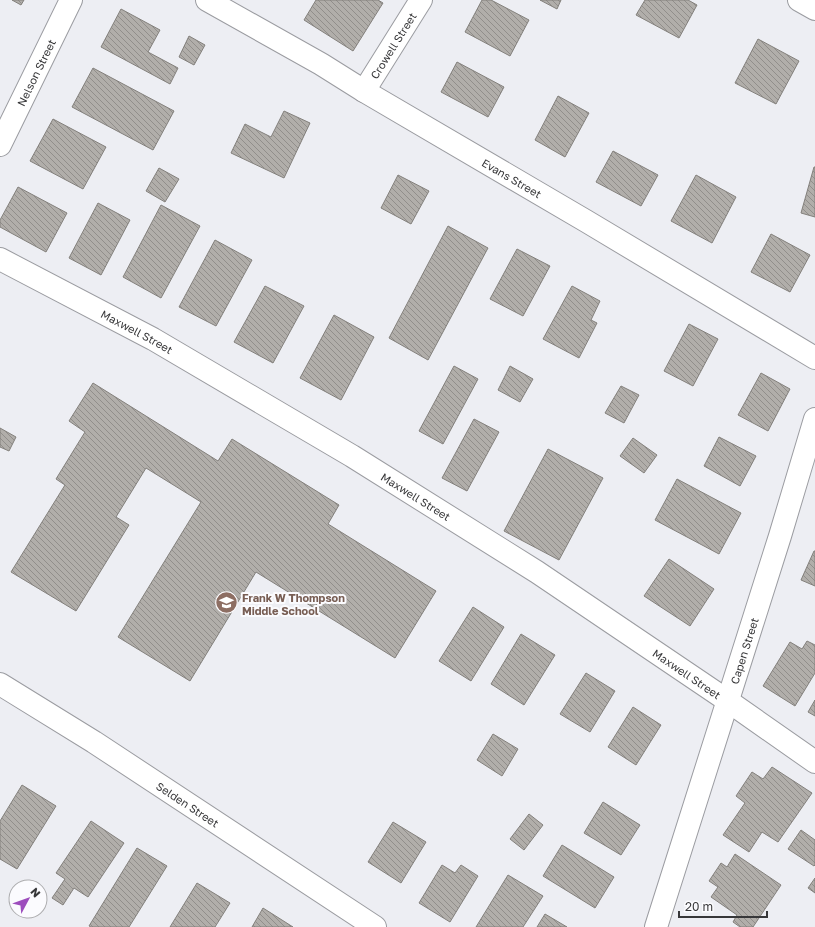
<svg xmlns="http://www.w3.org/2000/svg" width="815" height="927" font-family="'Golos Text',sans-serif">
<defs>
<pattern id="building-back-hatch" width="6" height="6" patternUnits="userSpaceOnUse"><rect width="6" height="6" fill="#b1aeaa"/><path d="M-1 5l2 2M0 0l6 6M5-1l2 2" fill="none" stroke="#918e8b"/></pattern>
</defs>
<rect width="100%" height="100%" fill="#edeef3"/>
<path fill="url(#building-back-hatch)" stroke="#83807c" d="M 12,0 L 24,0 L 21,5 Z
M 316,0 L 378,0 L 383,3 L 353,51 L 304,20 Z
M 482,0 L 491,0 L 529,20 L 510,56 L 465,32 Z
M 540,0 L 561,0 L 557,9 Z
M 645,0 L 688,0 L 697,5 L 679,38 L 636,15 Z
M 121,9 L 160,30 L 148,52 L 178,68 L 170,84 L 101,47 Z
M 189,36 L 205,45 L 194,65 L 179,57 Z
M 758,39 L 799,61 L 776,104 L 735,83 Z
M 457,62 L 504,87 L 488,117 L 441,92 Z
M 93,68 L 174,111 L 153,150 L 72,107 Z
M 558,96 L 589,113 L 565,157 L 535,140 Z
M 284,111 L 310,123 L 284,178 L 231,153 L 245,124 L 271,137 Z
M 53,119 L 106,147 L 83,189 L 30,161 Z
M 613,151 L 658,175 L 641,206 L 596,182 Z
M 814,167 L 815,167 L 815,217 L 801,213 Z
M 159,168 L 179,179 L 165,202 L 146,191 Z
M 398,175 L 429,191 L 411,224 L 381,208 Z
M 696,175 L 736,197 L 712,243 L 671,221 Z
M 18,187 L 67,213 L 46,252 L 0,227 L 0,220 Z
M 98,203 L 130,220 L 101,275 L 69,258 Z
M 161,205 L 200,226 L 161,298 L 123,277 Z
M 448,226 L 488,248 L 428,360 L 389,338 Z
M 771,234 L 810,255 L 790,292 L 751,272 Z
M 215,240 L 252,260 L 216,326 L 179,307 Z
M 517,249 L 550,266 L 523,316 L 490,299 Z
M 265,286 L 304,306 L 273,363 L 234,342 Z
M 572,286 L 600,301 L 591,320 L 597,323 L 579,358 L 543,339 Z
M 334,315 L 374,337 L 341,400 L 300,378 Z
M 689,324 L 718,339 L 693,386 L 664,371 Z
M 454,366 L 478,379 L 443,444 L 419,431 Z
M 510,366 L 533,379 L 520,402 L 498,390 Z
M 761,373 L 790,389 L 768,431 L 738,415 Z
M 93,383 L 218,461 L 232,439 L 339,505 L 328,524 L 436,591 L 395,658 L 256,572 L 190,681 L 118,637 L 201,502 L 146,468 L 116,517 L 129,525 L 76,611 L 11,572 L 65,485 L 56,479 L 85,432 L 69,421 Z
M 621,386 L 639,395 L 624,423 L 605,413 Z
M 474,419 L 499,432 L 467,491 L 442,478 Z
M 0,428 L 16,437 L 9,451 L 0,447 Z
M 719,437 L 756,456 L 740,486 L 704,466 Z
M 633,438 L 657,455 L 644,473 L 620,456 Z
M 548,449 L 603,478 L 559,560 L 504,531 Z
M 677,479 L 741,513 L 719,554 L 655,520 Z
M 814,551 L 815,551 L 815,586 L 801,580 Z
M 669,559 L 714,589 L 690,626 L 644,596 Z
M 473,607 L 504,627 L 471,681 L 439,661 Z
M 521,634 L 555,655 L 524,705 L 491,684 Z
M 807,641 L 815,645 L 815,673 L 795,706 L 763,686 L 790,642 L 802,649 Z
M 586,673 L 615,691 L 590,732 L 560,714 Z
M 815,700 L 815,716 L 808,712 Z
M 633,707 L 661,725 L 636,765 L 608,747 Z
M 493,734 L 518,749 L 502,776 L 477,760 Z
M 772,767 L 812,793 L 778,842 L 762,832 L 749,852 L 723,835 L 745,803 L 736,796 L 752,772 L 763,779 Z
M 22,785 L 56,806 L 17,869 L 0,859 L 0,821 Z
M 603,802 L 640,825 L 621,855 L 584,833 Z
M 529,814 L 543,825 L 524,850 L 510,839 Z
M 91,821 L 124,843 L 88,897 L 74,888 L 63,905 L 52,898 L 65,879 L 56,873 Z
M 393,822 L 426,842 L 401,883 L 368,862 Z
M 801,830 L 815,840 L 815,865 L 814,866 L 788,849 Z
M 562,845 L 614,877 L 595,908 L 543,876 Z
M 137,848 L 167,866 L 129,927 L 91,927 L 89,926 Z
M 735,854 L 781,885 L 753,927 L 740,927 L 733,922 L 737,915 L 711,897 L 718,887 L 709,881 L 721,863 L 727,867 Z
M 442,865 L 455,873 L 461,865 L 478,876 L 450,922 L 419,903 Z
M 508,875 L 543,896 L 523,927 L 476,927 Z
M 815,878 L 815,893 L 808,888 Z
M 197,883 L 230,903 L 215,927 L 170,927 Z
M 263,908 L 293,927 L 252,927 Z
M 545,914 L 567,927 L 537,927 Z"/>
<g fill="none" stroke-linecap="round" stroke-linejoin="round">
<defs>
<g id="street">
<path id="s1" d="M 207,0 L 321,64 L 364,91 L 586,221 L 815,358"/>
<path d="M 799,0 L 815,9"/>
<path id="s2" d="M 364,91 L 421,0"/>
<path id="s3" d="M 0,145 L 71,0"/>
<path id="s4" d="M 0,259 L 153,339 L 352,456 L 537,572 L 728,701 L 815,762"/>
<path id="s5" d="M 0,684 L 94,742 L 375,927"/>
<path id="s6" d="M 656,927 L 780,536 L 815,419"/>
</g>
</defs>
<use href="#street" stroke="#9b9ca1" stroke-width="24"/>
<use href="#street" stroke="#fff" stroke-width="22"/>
</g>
<defs>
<symbol id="school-disc" viewBox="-11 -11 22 22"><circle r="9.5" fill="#8d6e63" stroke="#fbfbfe"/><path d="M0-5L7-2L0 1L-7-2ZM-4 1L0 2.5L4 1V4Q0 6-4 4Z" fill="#fff"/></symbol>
</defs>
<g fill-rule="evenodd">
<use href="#school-disc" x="214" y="590" width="25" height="25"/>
</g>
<g text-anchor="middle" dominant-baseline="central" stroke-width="4" stroke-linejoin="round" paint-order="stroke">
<g font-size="11" fill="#373739" stroke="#fbfbfe">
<text stroke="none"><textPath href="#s2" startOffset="54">Crowell Street</textPath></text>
<text stroke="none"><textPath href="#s3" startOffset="81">Nelson Street</textPath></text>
<text stroke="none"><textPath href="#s1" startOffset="353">Evans Street</textPath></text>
<text stroke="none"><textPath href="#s4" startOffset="155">Maxwell Street</textPath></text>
<text stroke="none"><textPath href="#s4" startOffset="479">Maxwell Street</textPath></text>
<text stroke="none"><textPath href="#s6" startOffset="290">Capen Street</textPath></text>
<text stroke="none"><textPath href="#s4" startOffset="803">Maxwell Street</textPath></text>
<text stroke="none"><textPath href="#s5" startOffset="223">Selden Street</textPath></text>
</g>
<g font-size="11" font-weight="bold" fill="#785e54" stroke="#fbfbfe" text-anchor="start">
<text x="242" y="597">Frank W Thompson<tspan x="242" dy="13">Middle School</tspan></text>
</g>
</g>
<g transform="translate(28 899) rotate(49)"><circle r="19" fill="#fbfbfe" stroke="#adadaf"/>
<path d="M0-3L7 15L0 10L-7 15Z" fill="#9d4dbd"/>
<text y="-6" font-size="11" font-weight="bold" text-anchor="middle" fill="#373739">N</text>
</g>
<path d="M679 911v6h88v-6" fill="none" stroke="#373739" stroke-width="2"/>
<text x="685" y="911" font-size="12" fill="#373739" stroke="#fbfbfe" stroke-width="3" paint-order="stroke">20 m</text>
</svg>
